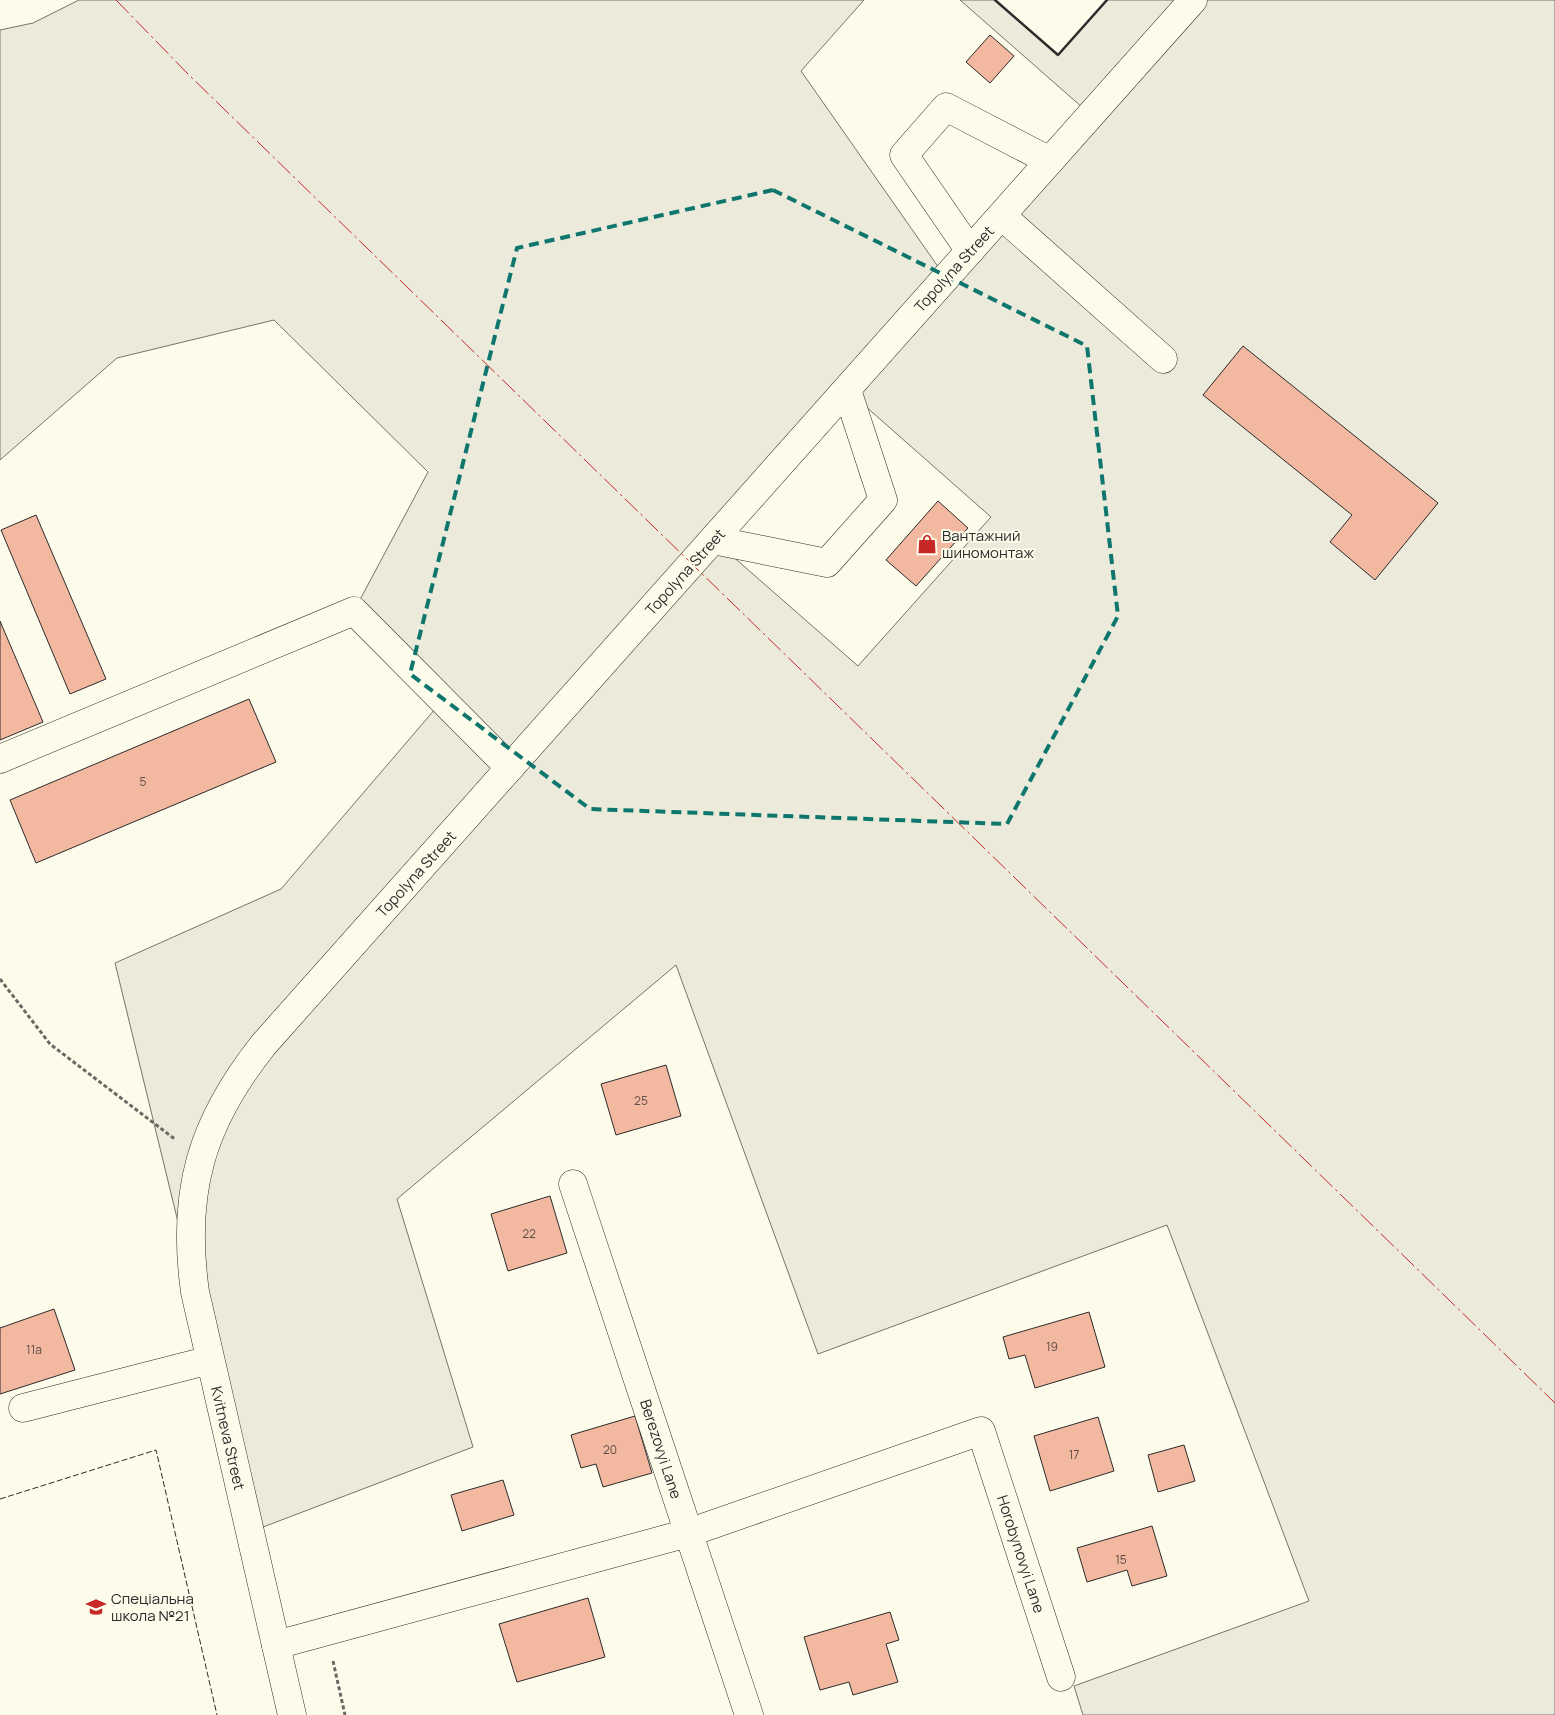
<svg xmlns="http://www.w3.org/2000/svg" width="1555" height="1715" font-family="Manrope,sans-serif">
<rect width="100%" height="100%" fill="#fdfbea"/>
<path fill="#ecebdb" stroke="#74746e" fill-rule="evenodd" d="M 79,0 L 864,0 L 801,71 L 946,278 L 1091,115 L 960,0 L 995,0 L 1058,55 L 1107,0 L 1555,0 L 1555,1715 L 1083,1715 L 1074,1686 L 1309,1601 L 1167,1225 L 818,1354 L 676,965 L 397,1199 L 473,1447 L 250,1532 L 195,1292 L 115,963 L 281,889 L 442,701 L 354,611 L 428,472 L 274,320 L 117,358 L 0,460 L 0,30 L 33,23 ZM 847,390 L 991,517 L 858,666 L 714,540 Z"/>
<path fill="#f2b8a0" stroke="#2b2b2b" d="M 990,35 L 1014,56 L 990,83 L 966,62 Z
M 1243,346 L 1438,503 L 1375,580 L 1330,542 L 1352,515 L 1203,395 Z
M 938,501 L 968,528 L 916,586 L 886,560 Z
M 36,515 L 106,679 L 70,694 L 1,530 Z
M 0,621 L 43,722 L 0,740 Z
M 249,699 L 276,762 L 36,863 L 10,800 Z
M 666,1065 L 681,1116 L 616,1135 L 601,1084 Z
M 550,1196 L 567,1253 L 508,1271 L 491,1214 Z
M 54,1309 L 75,1370 L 0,1394 L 0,1328 Z
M 1089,1312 L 1105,1367 L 1035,1388 L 1025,1355 L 1009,1359 L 1003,1337 Z
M 635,1416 L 652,1473 L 603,1487 L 596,1464 L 581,1468 L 571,1435 Z
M 1098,1417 L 1114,1471 L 1050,1491 L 1034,1436 Z
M 1184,1445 L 1195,1481 L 1158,1492 L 1148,1455 Z
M 503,1480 L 514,1515 L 462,1531 L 451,1495 Z
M 1152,1526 L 1167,1576 L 1132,1586 L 1127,1570 L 1087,1582 L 1077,1548 Z
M 588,1598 L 605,1657 L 517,1682 L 499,1624 Z
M 890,1612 L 899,1640 L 886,1644 L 898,1682 L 853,1695 L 849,1682 L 820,1690 L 804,1637 Z"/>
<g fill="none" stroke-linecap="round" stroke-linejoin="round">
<defs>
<path id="minor" d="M 1002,216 L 1163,359
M 970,251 L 904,155 L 946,107 L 1050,161
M 713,540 L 827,563 L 883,500 L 847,390
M 0,759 L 354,611 L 510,768
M 573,1184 L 749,1715
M 23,1408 L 210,1360
M 276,1645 L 688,1533 L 981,1431 L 1061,1677"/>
<path id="major" d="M 292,1715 L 195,1292 C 181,1192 201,1123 264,1044 L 1193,0"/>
</defs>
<use href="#minor" stroke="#2b2b2b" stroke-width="29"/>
<use href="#major" stroke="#2b2b2b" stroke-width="29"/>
<path stroke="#6a6964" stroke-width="3" stroke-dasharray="4 2.5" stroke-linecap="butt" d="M 0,979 L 50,1044 L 176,1140
M 333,1661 L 345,1715"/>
<use href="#minor" stroke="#fdfbea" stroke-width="28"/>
<use href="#major" stroke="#fdfbea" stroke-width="28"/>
<path stroke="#2b2b2b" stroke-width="1" stroke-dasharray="6 2.5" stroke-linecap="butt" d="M 0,1499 L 156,1450 L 217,1715"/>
<path stroke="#2b2b2b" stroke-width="2.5" d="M 995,0 L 1058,55 L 1107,0"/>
<path stroke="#c62828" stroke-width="1" stroke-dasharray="18 4 2.5 4" stroke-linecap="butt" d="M 116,0 L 189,75 L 1555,1403"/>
</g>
<path fill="none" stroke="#0f766e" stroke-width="4" stroke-dasharray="10 6" stroke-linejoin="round" d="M 773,190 L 1087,346 L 1118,616 L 1007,824 L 590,809 L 410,674 L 517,248 Z"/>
<defs>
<symbol id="shop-bare" viewBox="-9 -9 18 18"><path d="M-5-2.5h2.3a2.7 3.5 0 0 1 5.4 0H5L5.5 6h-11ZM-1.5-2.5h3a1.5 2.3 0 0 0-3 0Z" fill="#c62828" stroke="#fdfbea" stroke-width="2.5" paint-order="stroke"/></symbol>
<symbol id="school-bare" viewBox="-9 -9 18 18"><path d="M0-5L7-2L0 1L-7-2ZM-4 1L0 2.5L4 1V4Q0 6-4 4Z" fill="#c62828" stroke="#fdfbea" stroke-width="2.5" paint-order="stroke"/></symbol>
</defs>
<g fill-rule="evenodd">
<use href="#shop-bare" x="913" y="530" width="28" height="28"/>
<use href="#school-bare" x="82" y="1593" width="28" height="28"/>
</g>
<g text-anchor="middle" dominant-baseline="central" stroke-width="4" stroke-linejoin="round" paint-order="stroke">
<g font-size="12" fill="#5d4e48">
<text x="143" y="781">5</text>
<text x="641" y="1100">25</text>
<text x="529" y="1233">22</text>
<text x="1052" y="1346">19</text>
<text x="34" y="1349">11а</text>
<text x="610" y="1449">20</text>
<text x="1074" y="1454">17</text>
<text x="1121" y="1559">15</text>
</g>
<g font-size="15" fill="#2b2b2b" stroke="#fdfbea">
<text transform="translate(954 269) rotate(-48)">Topolyna Street</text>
<text transform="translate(685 572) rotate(-48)">Topolyna Street</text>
<text transform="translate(416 874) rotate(-48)">Topolyna Street</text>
<text transform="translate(228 1438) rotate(77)">Kvitneva Street</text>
<text transform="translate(661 1449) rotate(72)">Berezovyi Lane</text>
<text transform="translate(1021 1554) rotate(72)">Horobynovyi Lane</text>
</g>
<g font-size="15" fill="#2b2b2b" stroke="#fdfbea" text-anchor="start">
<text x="942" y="535">Вантажний<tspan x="942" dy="17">шиномонтаж</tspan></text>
<text x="111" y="1598">Спеціальна<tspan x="111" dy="17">школа №21</tspan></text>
</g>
</g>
</svg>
